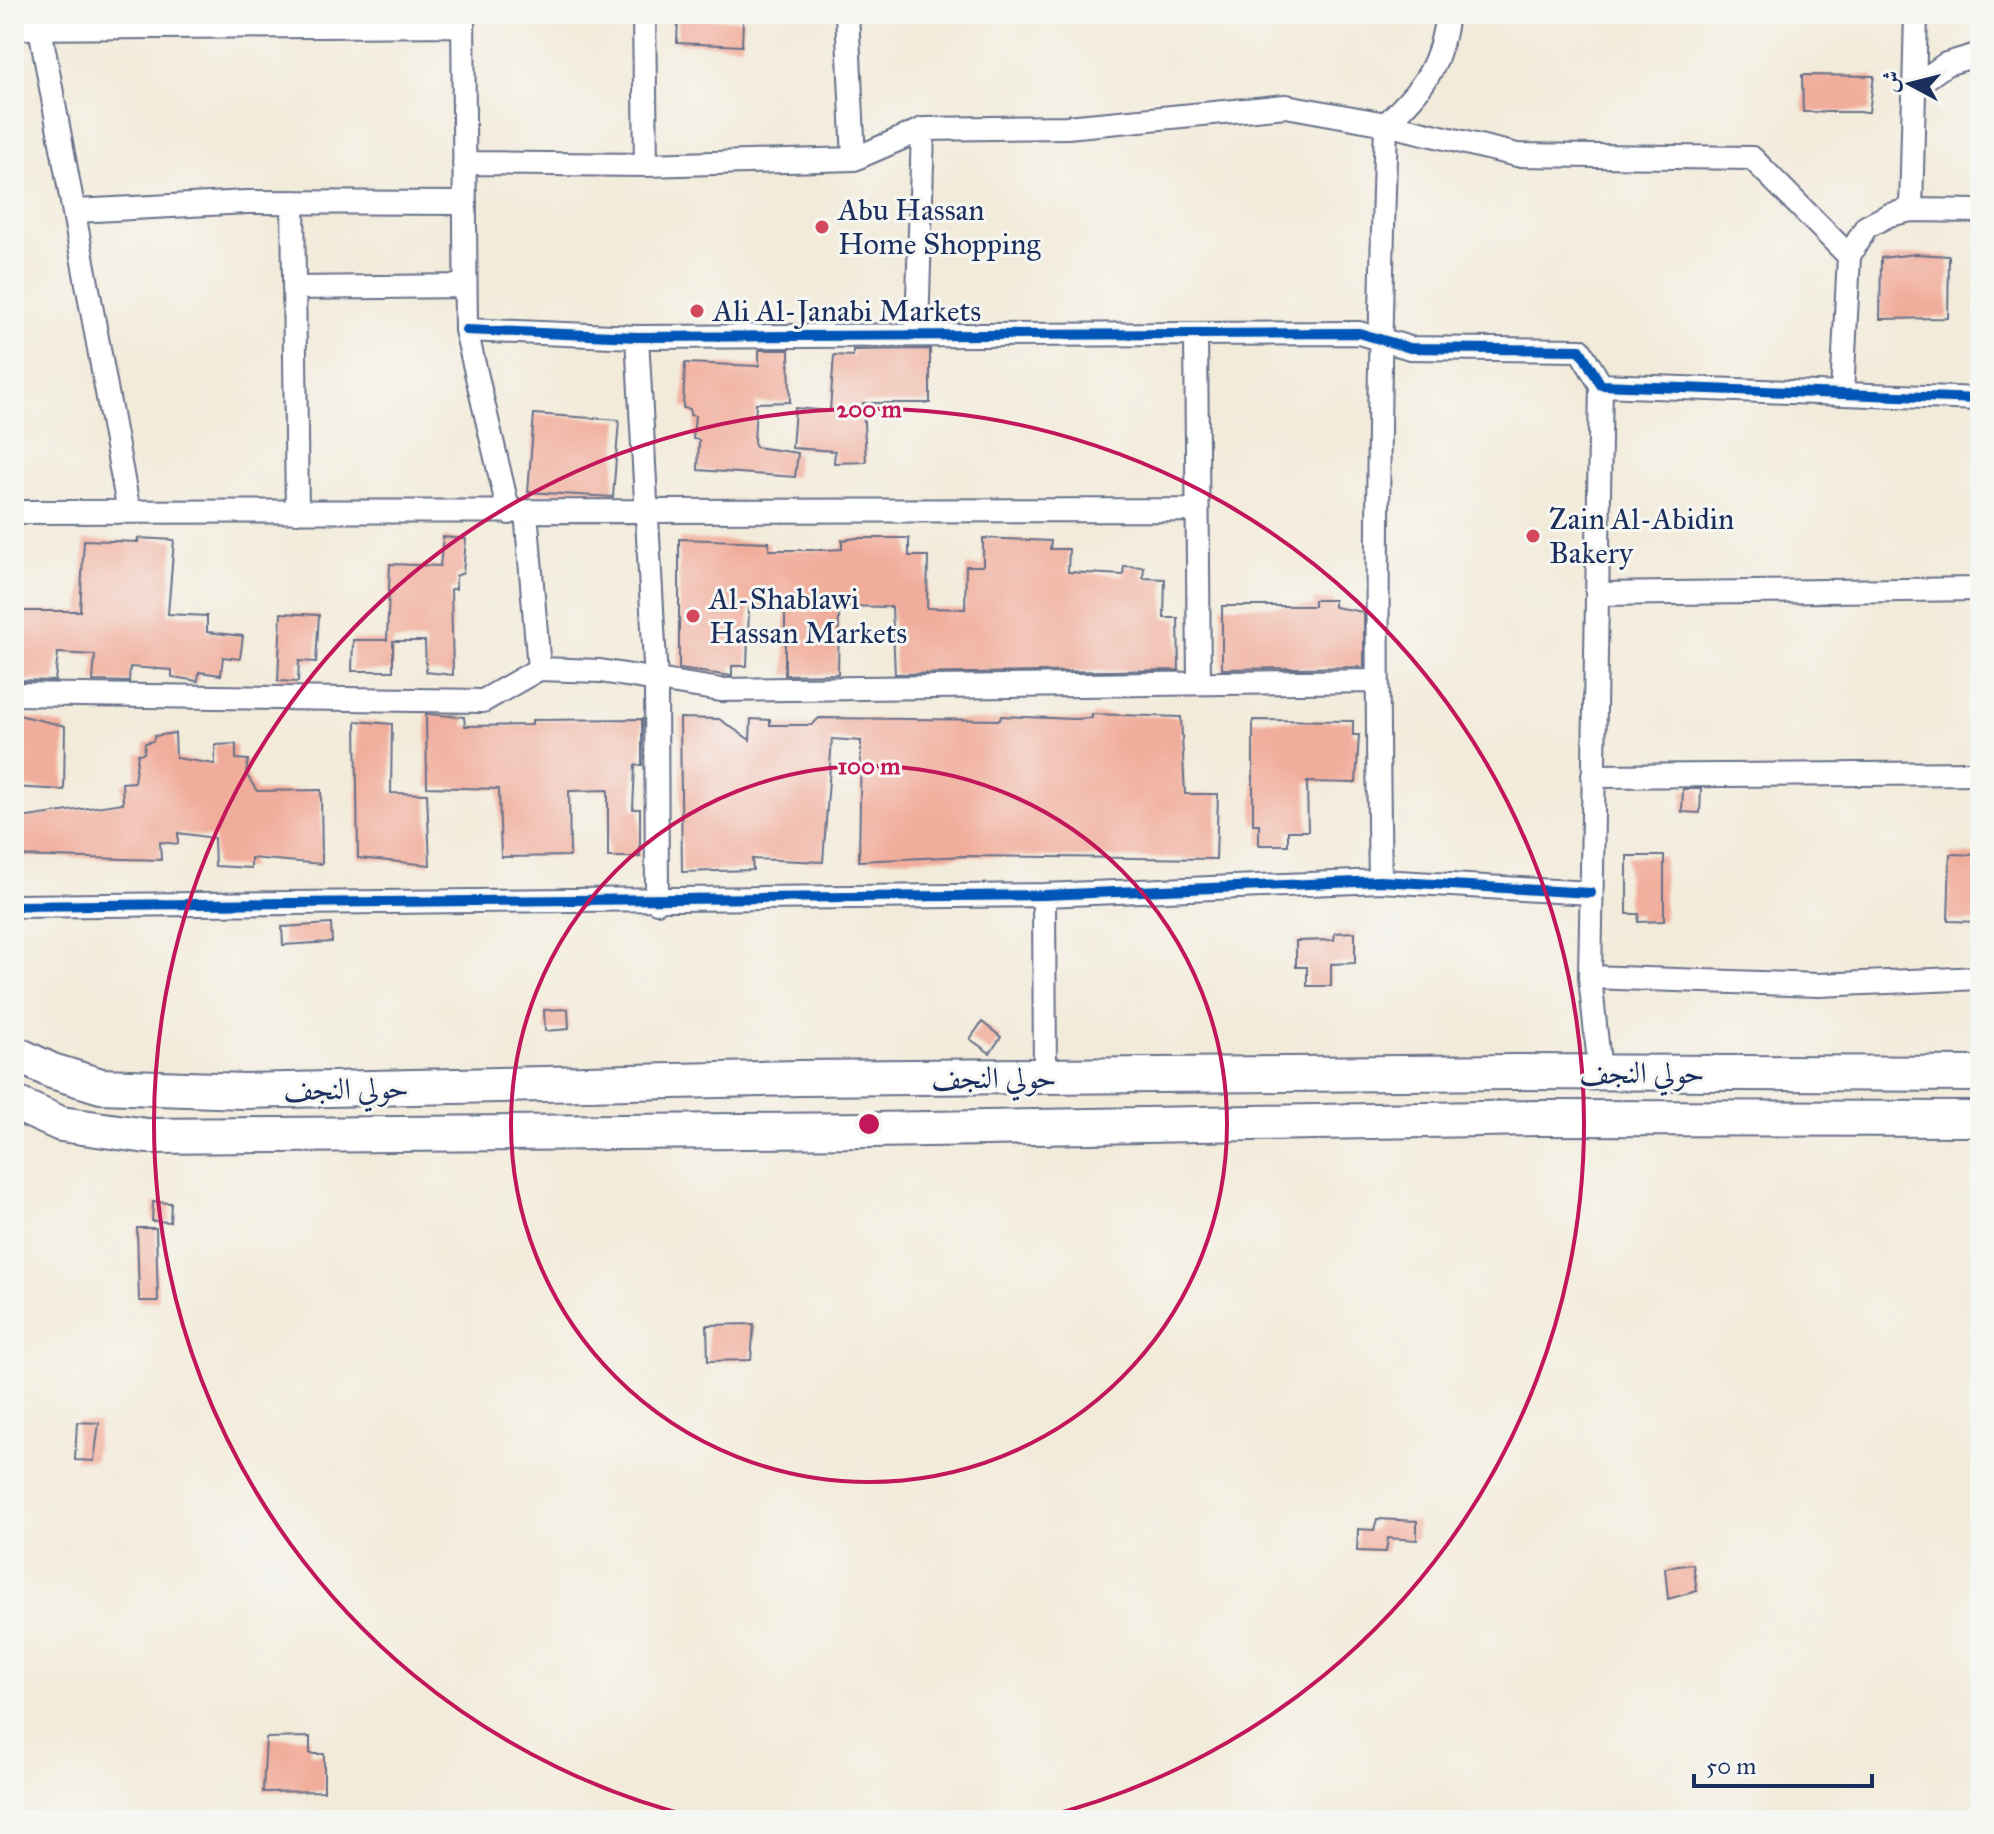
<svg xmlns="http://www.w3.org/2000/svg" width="1994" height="1834" font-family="'IM FELL Great Primer',Amiri,serif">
<rect width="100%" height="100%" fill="#f6f6f2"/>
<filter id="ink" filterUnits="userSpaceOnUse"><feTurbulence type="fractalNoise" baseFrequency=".0125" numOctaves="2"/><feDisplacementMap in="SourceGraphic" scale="16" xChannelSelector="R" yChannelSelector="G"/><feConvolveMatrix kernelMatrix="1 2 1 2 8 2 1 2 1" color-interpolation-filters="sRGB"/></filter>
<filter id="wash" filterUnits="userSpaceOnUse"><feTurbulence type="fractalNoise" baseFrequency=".006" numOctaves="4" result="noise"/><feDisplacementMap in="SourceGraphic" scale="32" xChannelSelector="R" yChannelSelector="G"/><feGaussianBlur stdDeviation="1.8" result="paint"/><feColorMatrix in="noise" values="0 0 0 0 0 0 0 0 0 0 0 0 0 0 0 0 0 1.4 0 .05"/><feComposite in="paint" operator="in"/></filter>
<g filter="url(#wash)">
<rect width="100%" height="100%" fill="#f3ebda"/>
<g id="blocks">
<path fill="#f1ad9b" d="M 678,17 L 743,20 L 742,46 L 677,43 Z
M 1802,75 L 1874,76 L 1869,112 L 1803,112 Z
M 1916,254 L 1949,256 L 1948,318 L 1880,319 L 1881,258 Z
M 930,349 L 930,403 L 863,403 L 866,462 L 834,463 L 835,451 L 792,448 L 795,408 L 830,411 L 834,355 L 853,356 L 853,350 Z
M 759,350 L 789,350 L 790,402 L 756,403 L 754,443 L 756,447 L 798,453 L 795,477 L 698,470 L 699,440 L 693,439 L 695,416 L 690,415 L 690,409 L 683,408 L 685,363 L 759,366 Z
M 534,414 L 619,420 L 613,497 L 528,492 Z
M 443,537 L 466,539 L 463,573 L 456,576 L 456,589 L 451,589 L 453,675 L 426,672 L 425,641 L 393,641 L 393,671 L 352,671 L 353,640 L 387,640 L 390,564 L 440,566 Z
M 138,538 L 174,540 L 168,614 L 207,616 L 207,632 L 243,636 L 240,659 L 223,657 L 221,675 L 199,672 L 198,681 L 172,677 L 172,670 L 130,667 L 129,682 L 93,681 L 95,655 L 58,653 L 55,681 L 14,680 L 14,611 L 80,611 L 84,540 L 138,542 Z
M 857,538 L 909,538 L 909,556 L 928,556 L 927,608 L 965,609 L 966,566 L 983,566 L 983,538 L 1051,541 L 1050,549 L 1069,549 L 1068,572 L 1123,575 L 1124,566 L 1144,567 L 1143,578 L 1165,579 L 1164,618 L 1178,618 L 1179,670 L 895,674 L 892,607 L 839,606 L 838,674 L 785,675 L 785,609 L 749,609 L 747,666 L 732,666 L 732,676 L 679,669 L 679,539 L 769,542 L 769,550 L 824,550 L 842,549 L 842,540 Z
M 1314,600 L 1334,600 L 1334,607 L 1364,612 L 1364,667 L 1222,669 L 1222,606 L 1314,606 Z
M 281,613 L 319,615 L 316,662 L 299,661 L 298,682 L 278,681 Z
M 14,714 L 65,726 L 64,790 L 14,787 Z
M 426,714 L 464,717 L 465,726 L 532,725 L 532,720 L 642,719 L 642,765 L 635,765 L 633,809 L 640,809 L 640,857 L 608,857 L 608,790 L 569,791 L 570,856 L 501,857 L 499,789 L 427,787 Z
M 1092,714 L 1181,717 L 1185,794 L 1218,794 L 1216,859 L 966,856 L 859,861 L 861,741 L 832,739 L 823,862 L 752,859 L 753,870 L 682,872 L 680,718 L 719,719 L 750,740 L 751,719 L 770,720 L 770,725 L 812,725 L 819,718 L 1000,720 L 1001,716 L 1074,719 L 1092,718 Z
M 1253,720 L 1353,721 L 1353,735 L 1359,735 L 1356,783 L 1307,782 L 1308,831 L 1288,831 L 1288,845 L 1259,845 L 1259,824 L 1253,824 Z
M 356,721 L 392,724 L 391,793 L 427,794 L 430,865 L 358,858 Z
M 175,733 L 176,758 L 215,764 L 215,745 L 236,744 L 236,759 L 248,760 L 246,774 L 257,791 L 321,790 L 322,864 L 251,858 L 251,868 L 215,866 L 214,838 L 178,833 L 178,844 L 160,842 L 161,860 L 14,856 L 14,819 L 123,803 L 122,783 L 134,782 L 138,754 L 144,753 L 145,743 L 153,741 L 155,736 Z
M 1683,789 L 1701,789 L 1700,813 L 1682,812 Z
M 1950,854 L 1980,855 L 1980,922 L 1948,921 Z
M 1627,856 L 1664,856 L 1664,921 L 1638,922 L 1639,914 L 1627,914 Z
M 331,924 L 332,942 L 283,945 L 282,927 Z
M 1355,932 L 1355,963 L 1331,964 L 1331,986 L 1307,986 L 1307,967 L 1296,967 L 1296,941 L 1334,940 L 1335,933 Z
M 568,1009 L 569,1029 L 545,1031 L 544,1010 Z
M 982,1022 L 1001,1037 L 990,1053 L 970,1039 Z
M 153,1202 L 171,1203 L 170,1222 L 152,1221 Z
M 137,1228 L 156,1228 L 158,1301 L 139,1301 Z
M 754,1324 L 751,1360 L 708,1361 L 707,1325 Z
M 77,1422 L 99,1423 L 94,1461 L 75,1460 Z
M 1377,1519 L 1417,1521 L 1417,1540 L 1388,1538 L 1386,1552 L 1357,1551 L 1358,1529 L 1374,1530 Z
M 1693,1564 L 1697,1591 L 1668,1599 L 1665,1568 Z
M 310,1737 L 310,1754 L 324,1754 L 324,1791 L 263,1792 L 266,1738 Z"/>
</g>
</g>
<g filter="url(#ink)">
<use href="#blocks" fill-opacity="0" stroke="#677189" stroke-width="2"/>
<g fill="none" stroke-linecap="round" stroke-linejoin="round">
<defs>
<path id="minor" d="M 463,14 L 466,330 L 509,513
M 644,14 L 646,165
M 847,14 L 854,159
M 14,28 L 463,25
M 40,28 L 129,512
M 1914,87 L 1946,64 L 1980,54
M 464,163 L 646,165 L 854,159 L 923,129
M 293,202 L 297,512
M 1911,210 L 1916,14
M 76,211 L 247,202 L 465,203
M 294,288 L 465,286
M 466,330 L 637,337 L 1359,333 L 1410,348 L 1580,350 L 1601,385 L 1980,399
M 917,332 L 923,129 L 1067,127 L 1286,106 L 1386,124 L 1517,155 L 1752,158 L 1849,256
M 1196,334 L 1199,682
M 637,337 L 656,682 L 657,902
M 1842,394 L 1849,256 L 1866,227 L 1889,215 L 1911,210 L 1980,211
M 526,511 L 539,669
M 14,512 L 1196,510
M 1597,594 L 1980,589
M 14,694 L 483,701 L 539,669 L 600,671 L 721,690 L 1376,681
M 1593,776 L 1980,773
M 1380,881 C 1375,629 1378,376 1386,124 C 1424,87 1440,68 1447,14
M 1044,895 L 1045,1077
M 14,906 L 1044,895 L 1380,881 L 1591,893
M 1590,977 L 1818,985 L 1980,978
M 1600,1072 L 1590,977 L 1601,385"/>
<path id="primary" d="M 14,1053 L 52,1071 L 101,1086 L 244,1091 L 800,1078 L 1515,1072 L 1980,1074
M 14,1103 L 61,1124 L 147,1136 L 872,1130 L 1537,1118 L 1980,1119"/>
</defs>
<use href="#minor" stroke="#677189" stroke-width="26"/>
<use href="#primary" stroke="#677189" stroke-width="38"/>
<use href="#minor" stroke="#fff" stroke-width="22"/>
<use href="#primary" stroke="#fff" stroke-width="34"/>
<defs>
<path id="cycleway" d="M 466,330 L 637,337 L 1359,333 L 1410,348 L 1580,350 L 1601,385 L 1980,399
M 14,906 L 1044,895 L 1380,881 L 1591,893"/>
</defs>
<use href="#cycleway" stroke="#f6f6f2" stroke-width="15"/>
<use href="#cycleway" stroke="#0057b8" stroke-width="10"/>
</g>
</g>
<g fill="none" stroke="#c2185b" stroke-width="4">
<circle cx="869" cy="1124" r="358"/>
<path d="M702 1819A715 715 0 1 1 1036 1819"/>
</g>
<g fill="#d1495b" stroke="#f6f6f2" stroke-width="3">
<circle cx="822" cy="227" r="8"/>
<circle cx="697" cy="311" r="8"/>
<circle cx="1533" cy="536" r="8"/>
<circle cx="693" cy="616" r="8"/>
</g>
<g text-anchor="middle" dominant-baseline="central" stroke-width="6" stroke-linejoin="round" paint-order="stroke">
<g font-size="30" fill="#1b2f5e" stroke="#f6f6f2" text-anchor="start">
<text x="838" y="210">Abu Hassan<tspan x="838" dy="34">Home Shopping</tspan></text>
<text x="713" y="311">Ali Al-Janabi Markets</text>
<text x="1549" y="519">Zain Al-Abidin<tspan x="1549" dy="34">Bakery</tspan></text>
<text x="709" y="599">Al-Shablawi<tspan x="709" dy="34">Hassan Markets</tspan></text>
</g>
<g font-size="30" fill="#1b2f5e" stroke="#f6f6f2">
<text x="1642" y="1073">حولي النجف</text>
<text x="994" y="1078">حولي النجف</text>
<text transform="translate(346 1089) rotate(-1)">حولي النجف</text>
</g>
</g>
<circle cx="869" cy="1124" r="12" fill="#c2185b" stroke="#f6f6f2" stroke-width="4"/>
<g font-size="24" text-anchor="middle" font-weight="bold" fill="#c2185b" stroke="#f6f6f2" stroke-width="6" stroke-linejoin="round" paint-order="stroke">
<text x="869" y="417">200 m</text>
<text x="869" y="774">100 m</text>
</g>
<rect width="1994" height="1834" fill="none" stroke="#f6f6f2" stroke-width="48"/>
<g transform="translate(1910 84) rotate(277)" stroke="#f6f6f2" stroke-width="6" paint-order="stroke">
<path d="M0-6L14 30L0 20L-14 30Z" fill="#1b2f5e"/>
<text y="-12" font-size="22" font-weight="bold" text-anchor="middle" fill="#1b2f5e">ش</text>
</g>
<path d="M1694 1774v12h178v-12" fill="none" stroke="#1b2f5e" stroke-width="4"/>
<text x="1706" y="1774" font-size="24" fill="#1b2f5e" stroke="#f6f6f2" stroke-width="6" paint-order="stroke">50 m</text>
</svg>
